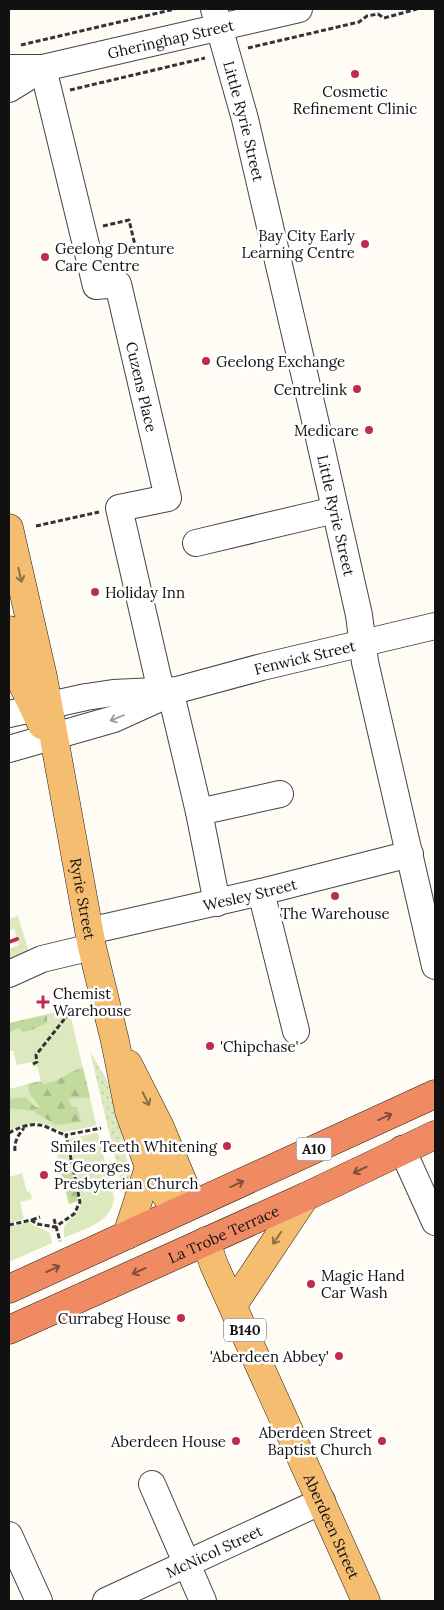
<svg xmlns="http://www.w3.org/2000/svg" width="444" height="1610" font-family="Lora,serif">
<defs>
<pattern id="forest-firs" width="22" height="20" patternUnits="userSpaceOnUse" patternTransform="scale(1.25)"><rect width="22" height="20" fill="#c3da9e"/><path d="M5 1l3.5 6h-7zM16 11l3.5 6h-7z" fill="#a6ba87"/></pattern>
<pattern id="garden-dots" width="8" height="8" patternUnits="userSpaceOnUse" patternTransform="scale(1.25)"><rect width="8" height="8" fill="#dce9be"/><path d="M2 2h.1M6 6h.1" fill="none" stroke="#bcc7a2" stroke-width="1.8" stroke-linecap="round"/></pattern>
</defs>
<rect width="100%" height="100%" fill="#fffbf5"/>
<path fill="#dce9be" d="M 18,916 L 31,959 L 9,967 L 9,949 L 19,945 L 14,929 L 9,931 L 9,919 Z
M 69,1009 L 96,1124 L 95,1126 L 65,1132 L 38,1122 L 16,1127 L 9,1132 L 9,1089 L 41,1081 L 37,1066 L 33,1067 L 32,1062 L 17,1065 L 13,1051 L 9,1051 L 9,1023 Z
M 95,1133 L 98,1133 L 114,1198 C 112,1223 83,1229 64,1238 L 64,1226 L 78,1212 L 82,1202 L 69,1139 Z
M 67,1152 L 78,1201 L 69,1204 L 57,1155 Z
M 9,1173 L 10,1177 L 22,1173 L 27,1192 L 30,1191 L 32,1199 L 20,1202 L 24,1219 L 9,1223 Z
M 28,1222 L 50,1233 L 52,1243 L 9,1262 L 9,1227 Z"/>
<path fill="url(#forest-firs)" d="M 47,1015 L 47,1023 L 32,1030 L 23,1032 L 18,1028 L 9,1033 L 9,1023 Z
M 83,1068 L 90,1097 L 68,1099 L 72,1107 L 77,1107 L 81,1122 L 56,1125 L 33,1111 L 9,1108 L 9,1099 L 25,1097 L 35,1107 L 40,1107 L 29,1093 L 28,1084 L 41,1081 L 44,1084 C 60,1082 68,1071 83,1068 Z
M 71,1169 L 78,1201 L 69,1204 L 61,1171 Z"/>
<path fill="url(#garden-dots)" d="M 90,1051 L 113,1091 L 131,1180 L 127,1195 L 123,1192 Z"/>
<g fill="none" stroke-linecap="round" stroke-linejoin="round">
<defs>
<g id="minor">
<path id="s1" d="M 214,9 L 245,119 L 315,420 L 359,615 L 365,662 L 435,966"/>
<path id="s2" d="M 9,68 L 43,68 L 299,9"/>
<path id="s3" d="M 43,68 L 96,286 L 118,284 L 168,498 L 119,508 L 161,691"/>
<path d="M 9,89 L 43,68"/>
<path d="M 196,543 L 335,510"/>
<path d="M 171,694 L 199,812 L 217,903"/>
<path id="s4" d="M 9,714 L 86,697 L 113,693 L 177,690 L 262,667 L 435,626"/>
<path d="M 9,749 L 114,719 L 167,695"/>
<path d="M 199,812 L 280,794"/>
<path d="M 261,892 L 296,1031"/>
<path id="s5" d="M 89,931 L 261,892 L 410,854"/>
<path d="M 9,974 L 42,959 L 92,947"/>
<path d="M 402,1149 L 435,1222"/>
<path d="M 152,1484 L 203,1601"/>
<path d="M 9,1535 L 39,1601"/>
<path id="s6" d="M 106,1601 L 322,1501"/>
</g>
<g id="major">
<path id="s7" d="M 9,528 L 43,677 L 92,947 L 115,1041 L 129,1111 L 149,1167 L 176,1212"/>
<path d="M 9,630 L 22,683 L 42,725"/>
<path d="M 128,1064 L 160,1127 L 192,1204"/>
<path d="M 127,1235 L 149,1167"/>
<path id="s8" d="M 206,1241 L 214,1265 L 366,1601"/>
<path d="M 233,1305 L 305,1197"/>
</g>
<g id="highway">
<path d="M 9,1289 L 435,1094"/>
<path id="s9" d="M 9,1330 L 305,1197 L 435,1135"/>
</g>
</defs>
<use href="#minor" stroke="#444" stroke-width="28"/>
<use href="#major" stroke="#222" stroke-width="29"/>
<use href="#highway" stroke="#222" stroke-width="29"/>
<path stroke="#333" stroke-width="3" stroke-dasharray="5 2.5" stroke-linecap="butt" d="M 21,45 L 175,9
M 248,48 L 359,22 L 367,16 L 378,14 L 384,18 L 417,9
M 70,90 L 205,58
M 103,226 L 129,220 L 135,245
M 36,526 L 99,512
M 33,1064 L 37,1062 L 36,1055 L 66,1017 L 75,1014
M 9,1133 C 17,1128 30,1123 40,1125 C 47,1126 58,1133 66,1135
M 15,1151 C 14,1142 18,1135 24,1128
M 54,1219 L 60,1241
M 32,1220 L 40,1217
M 9,1225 L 31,1220 L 37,1224 L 55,1227 L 74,1214 L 80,1202 L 66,1135 L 101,1128"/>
<use href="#minor" stroke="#fff" stroke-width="26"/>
<use href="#major" stroke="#f4bd6f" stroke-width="28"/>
<use href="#highway" stroke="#f08a62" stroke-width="28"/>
<path stroke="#bf2b4c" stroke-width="4" d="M 9,942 L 17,939"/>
</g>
<defs><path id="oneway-shaft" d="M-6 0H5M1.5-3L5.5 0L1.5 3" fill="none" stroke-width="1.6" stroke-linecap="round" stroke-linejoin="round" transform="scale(1.25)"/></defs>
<g stroke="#8e7045">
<use href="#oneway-shaft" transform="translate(20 575) rotate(77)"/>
<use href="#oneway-shaft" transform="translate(146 1099) rotate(64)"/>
<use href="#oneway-shaft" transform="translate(277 1238) rotate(124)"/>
</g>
<use stroke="#a0a0a0" href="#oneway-shaft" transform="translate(117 718) rotate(158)"/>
<g stroke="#804e3a">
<use href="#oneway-shaft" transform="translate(385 1117) rotate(-24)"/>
<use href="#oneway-shaft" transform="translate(360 1170) rotate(154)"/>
<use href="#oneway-shaft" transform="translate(237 1184) rotate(-24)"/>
<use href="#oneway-shaft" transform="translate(53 1269) rotate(-25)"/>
<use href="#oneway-shaft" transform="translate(139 1271) rotate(156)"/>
</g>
<g fill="#bf2b4c" stroke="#fff" stroke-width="2">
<circle cx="355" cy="74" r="5"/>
<circle cx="365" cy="244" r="5"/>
<circle cx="45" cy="257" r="5"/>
<circle cx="206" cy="361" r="5"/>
<circle cx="357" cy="389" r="5"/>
<circle cx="369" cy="430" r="5"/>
<circle cx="95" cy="592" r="5"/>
<circle cx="335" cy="896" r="5"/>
<path d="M40.5 994.5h5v5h5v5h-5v5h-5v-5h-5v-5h5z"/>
<circle cx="210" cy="1046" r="5"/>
<circle cx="227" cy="1146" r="5"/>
<circle cx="44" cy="1175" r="5"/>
<circle cx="311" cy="1284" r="5"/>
<circle cx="181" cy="1318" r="5"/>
<circle cx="339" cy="1356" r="5"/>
<circle cx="236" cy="1441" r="5"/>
<circle cx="382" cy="1441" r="5"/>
</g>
<g text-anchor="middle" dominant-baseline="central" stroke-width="5" stroke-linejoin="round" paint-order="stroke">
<g fill="#fff" stroke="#585858" stroke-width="1">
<rect x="296.5" y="1137.5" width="35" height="23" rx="4"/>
<rect x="224" y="1318.5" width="42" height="23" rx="4"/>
</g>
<g font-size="14" font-weight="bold" fill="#111">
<text x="314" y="1149">A10</text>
<text x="245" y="1330">B140</text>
</g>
<g font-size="15" fill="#111" stroke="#fff">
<text stroke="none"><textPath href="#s2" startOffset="165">Gheringhap Street</textPath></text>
<text stroke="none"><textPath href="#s1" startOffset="116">Little Ryrie Street</textPath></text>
<text stroke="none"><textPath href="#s3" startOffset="352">Cuzens Place</textPath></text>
<text stroke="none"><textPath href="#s1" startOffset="521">Little Ryrie Street</textPath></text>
<text stroke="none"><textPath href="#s4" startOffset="302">Fenwick Street</textPath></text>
<text stroke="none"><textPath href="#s5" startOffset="165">Wesley Street</textPath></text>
<text stroke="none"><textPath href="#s7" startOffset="378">Ryrie Street</textPath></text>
<text stroke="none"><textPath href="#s9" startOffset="235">La Trobe Terrace</textPath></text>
<text stroke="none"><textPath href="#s8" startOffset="312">Aberdeen Street</textPath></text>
<text stroke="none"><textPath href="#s6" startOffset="119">McNicol Street</textPath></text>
</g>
<g font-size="15" fill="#111" stroke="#fff" text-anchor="end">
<text x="355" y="91" text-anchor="middle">Cosmetic<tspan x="355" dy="17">Refinement Clinic</tspan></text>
<text x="355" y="235">Bay City Early<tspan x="355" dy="17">Learning Centre</tspan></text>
<text x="55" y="248" text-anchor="start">Geelong Denture<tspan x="55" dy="17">Care Centre</tspan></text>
<text x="216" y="361" text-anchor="start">Geelong Exchange</text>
<text x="347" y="389">Centrelink</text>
<text x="359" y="430">Medicare</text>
<text x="105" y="592" text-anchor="start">Holiday Inn</text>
<text x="335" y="913" text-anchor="middle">The Warehouse</text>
<text x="53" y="993" text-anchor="start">Chemist<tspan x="53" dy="17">Warehouse</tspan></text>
<text x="220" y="1046" text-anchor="start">'Chipchase'</text>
<text x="217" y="1146">Smiles Teeth Whitening</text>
<text x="54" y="1166" text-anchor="start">St Georges<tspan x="54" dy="17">Presbyterian Church</tspan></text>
<text x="321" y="1275" text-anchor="start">Magic Hand<tspan x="321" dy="17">Car Wash</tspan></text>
<text x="171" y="1318">Currabeg House</text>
<text x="329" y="1356">'Aberdeen Abbey'</text>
<text x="372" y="1432">Aberdeen Street<tspan x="372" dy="17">Baptist Church</tspan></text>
<text x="226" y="1441">Aberdeen House</text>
</g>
</g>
<rect width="444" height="1610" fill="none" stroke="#111111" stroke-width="20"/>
</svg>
